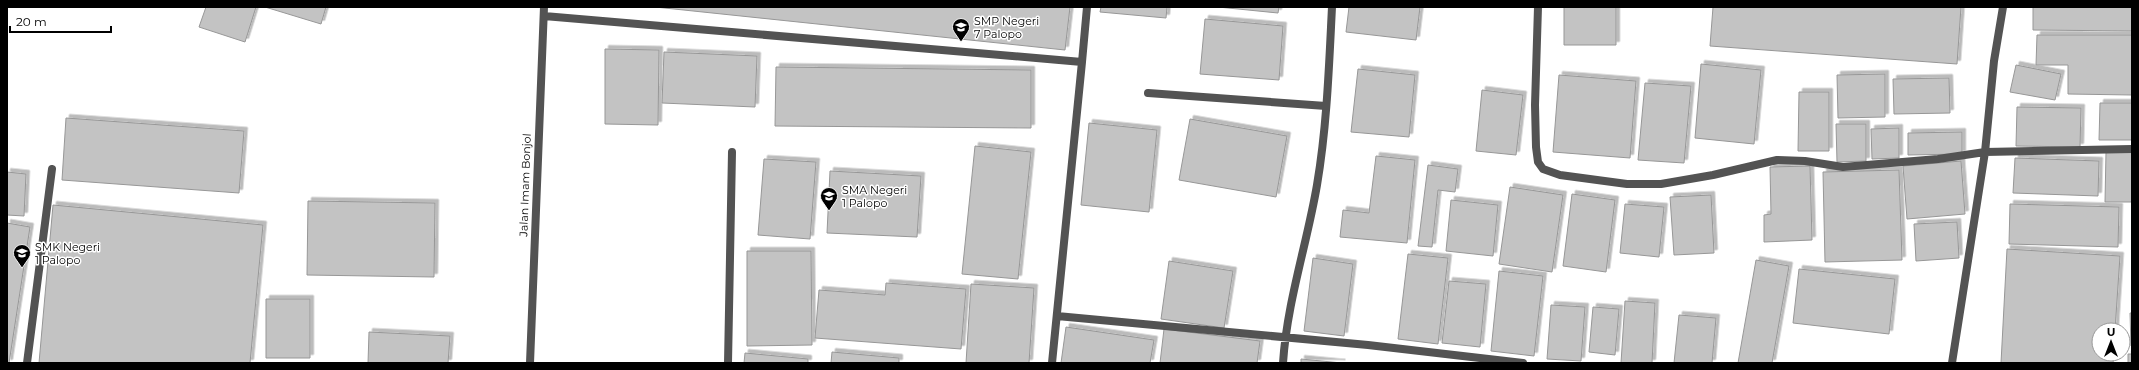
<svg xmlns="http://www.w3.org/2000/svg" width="2139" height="370" font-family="Montserrat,sans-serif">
<defs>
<filter id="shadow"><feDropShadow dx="3.5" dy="-3.5" stdDeviation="0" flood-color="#0004"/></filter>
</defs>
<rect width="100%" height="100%" fill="#fff"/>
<path fill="#c3c3c3" stroke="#979797" filter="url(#shadow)" d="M 206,7 L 256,7 L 245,42 L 199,27 Z
M 265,7 L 326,7 L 321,24 Z
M 655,7 L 1070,7 L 1065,50 Z
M 1101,7 L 1167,7 L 1166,18 L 1100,12 Z
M 1218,7 L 1279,7 L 1278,13 Z
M 1349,7 L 1420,7 L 1416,40 L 1346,32 Z
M 1564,7 L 1616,7 L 1616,45 L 1564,45 Z
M 1713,7 L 1961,7 L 1957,64 L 1710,46 Z
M 2033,7 L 2132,7 L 2132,31 L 2033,30 Z
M 1205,19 L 1283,26 L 1279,80 L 1200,74 Z
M 2037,35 L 2132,35 L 2132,95 L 2068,94 L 2068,65 L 2036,65 Z
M 605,49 L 659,50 L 658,125 L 605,124 Z
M 664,52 L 757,56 L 755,107 L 662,103 Z
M 1701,64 L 1761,70 L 1754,144 L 1695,138 Z
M 2016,65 L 2061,74 L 2055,100 L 2010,92 Z
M 776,67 L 1031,70 L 1031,128 L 775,126 Z
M 1358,69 L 1415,75 L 1409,137 L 1351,132 Z
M 1885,74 L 1885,117 L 1838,118 L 1837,75 Z
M 1559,75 L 1636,81 L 1630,158 L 1553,152 Z
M 1949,78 L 1950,113 L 1894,114 L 1893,79 Z
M 1645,83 L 1691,86 L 1684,163 L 1638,160 Z
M 1482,90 L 1523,95 L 1516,155 L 1476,151 Z
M 1799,92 L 1829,92 L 1829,151 L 1798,151 Z
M 2100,103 L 2132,103 L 2132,140 L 2099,140 Z
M 2017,107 L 2081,108 L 2080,147 L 2016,146 Z
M 66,118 L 244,131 L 239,193 L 62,180 Z
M 1190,119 L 1287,136 L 1276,197 L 1179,180 Z
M 1089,123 L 1157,130 L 1149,212 L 1081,205 Z
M 1836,124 L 1866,124 L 1866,161 L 1837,162 Z
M 1899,128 L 1899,158 L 1872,159 L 1871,129 Z
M 1962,132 L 1962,154 L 1908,155 L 1908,133 Z
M 975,146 L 1031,152 L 1018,279 L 962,274 Z
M 2106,152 L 2132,152 L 2132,202 L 2105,202 Z
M 1376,156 L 1415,160 L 1407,243 L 1340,237 L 1343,210 L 1369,213 Z
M 2015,158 L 2099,161 L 2098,196 L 2013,193 Z
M 764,159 L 816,162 L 810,239 L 758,235 Z
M 1961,161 L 1965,214 L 1907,219 L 1903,166 Z
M 1428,165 L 1458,169 L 1455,192 L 1438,190 L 1432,247 L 1418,246 Z
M 1810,166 L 1812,240 L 1764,242 L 1764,215 L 1771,214 L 1770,167 Z
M 1899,170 L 1902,260 L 1825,262 L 1823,172 Z
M 830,171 L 921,176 L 917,237 L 827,233 Z
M 7,172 L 26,174 L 24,216 L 7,215 Z
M 1510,187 L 1563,195 L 1552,272 L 1499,264 Z
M 1572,194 L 1615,200 L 1606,272 L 1563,266 Z
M 1711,195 L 1714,253 L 1674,255 L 1670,197 Z
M 1451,200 L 1498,205 L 1493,256 L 1446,251 Z
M 308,201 L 435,203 L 434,277 L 307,275 Z
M 1625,204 L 1664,207 L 1659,257 L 1620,253 Z
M 2010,204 L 2119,207 L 2118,247 L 2009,244 Z
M 53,205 L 263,225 L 250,363 L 39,363 Z
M 1957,222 L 1959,258 L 1916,261 L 1914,224 Z
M 7,223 L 30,227 L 9,363 L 7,363 Z
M 2007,249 L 2120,256 L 2115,330 L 2099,330 L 2099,354 L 2114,354 L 2113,363 L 2001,363 Z
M 747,251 L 811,251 L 812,345 L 747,346 Z
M 1408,254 L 1448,258 L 1438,344 L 1398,339 Z
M 1313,258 L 1353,264 L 1344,336 L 1304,331 Z
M 1756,260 L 1789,266 L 1772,363 L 1738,363 Z
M 1169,261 L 1233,271 L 1224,328 L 1161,319 Z
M 1799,269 L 1895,279 L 1889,334 L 1793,323 Z
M 1499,271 L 1543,276 L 1534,356 L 1491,351 Z
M 1449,281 L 1486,284 L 1480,347 L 1442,343 Z
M 886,283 L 966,289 L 961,349 L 815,338 L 819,290 L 885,295 Z
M 971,284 L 1034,288 L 1029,363 L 966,363 Z
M 266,299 L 310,299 L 310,358 L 266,358 Z
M 1625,301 L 1655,303 L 1652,363 L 1621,363 Z
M 1551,305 L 1585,307 L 1581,361 L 1547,359 Z
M 1593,307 L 1619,309 L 1615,355 L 1589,352 Z
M 2130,313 L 2132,313 L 2132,346 L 2131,346 Z
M 1679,315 L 1716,318 L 1712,363 L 1674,363 Z
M 1066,327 L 1154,340 L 1150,363 L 1061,363 Z
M 1164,329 L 1260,341 L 1257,363 L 1160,363 Z
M 369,332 L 450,336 L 448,363 L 368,363 Z
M 832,352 L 899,358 L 899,363 L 831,363 Z
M 745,353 L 808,359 L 808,363 L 744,363 Z
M 2128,354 L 2132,354 L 2132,363 L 2128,363 Z
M 1301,359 L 1342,363 L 1301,363 Z"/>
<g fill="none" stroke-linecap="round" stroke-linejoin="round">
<path stroke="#535353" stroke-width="8" d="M 1538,7 L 1535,105 L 1536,147 L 1538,162 L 1543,169 L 1560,175 L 1627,184 L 1661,184 L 1713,175 L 1777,160 L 1805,161 L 1843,167 L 1938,159 L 1985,152 L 2132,149
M 544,16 L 1082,62 L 1087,7
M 1148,93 L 1326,106
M 1057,316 L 1368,345 L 1523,363
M 27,363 L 52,169
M 530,363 L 544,7
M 728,363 L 732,152
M 1052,363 L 1082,62
M 1283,363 C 1287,302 1307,244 1317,185 C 1327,126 1329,66 1332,7
M 1952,363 L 1985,152 L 1994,61 L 2003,7"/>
</g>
<defs>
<symbol id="school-pin" viewBox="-11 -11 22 30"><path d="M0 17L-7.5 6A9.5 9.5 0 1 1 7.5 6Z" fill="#000" stroke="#fff"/><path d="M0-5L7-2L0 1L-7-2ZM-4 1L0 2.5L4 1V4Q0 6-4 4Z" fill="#fff"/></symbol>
</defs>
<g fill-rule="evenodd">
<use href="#school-pin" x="951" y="17" width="20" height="27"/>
<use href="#school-pin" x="819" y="186" width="20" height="27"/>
<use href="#school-pin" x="12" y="243" width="20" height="27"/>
</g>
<g text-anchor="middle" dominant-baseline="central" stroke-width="3" stroke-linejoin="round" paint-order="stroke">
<g font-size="11" fill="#000" stroke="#fff" text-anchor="start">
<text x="974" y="21">SMP Negeri<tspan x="974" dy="13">7 Palopo</tspan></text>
<text x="842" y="190">SMA Negeri<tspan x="842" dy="13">1 Palopo</tspan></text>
<text x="35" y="247">SMK Negeri<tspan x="35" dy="13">1 Palopo</tspan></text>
</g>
<g font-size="11" fill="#000" stroke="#fff">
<text transform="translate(525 185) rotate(-88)">Jalan Imam Bonjol</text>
</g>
</g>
<rect width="2139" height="370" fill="none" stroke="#000000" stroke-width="16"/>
<g transform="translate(2111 342)"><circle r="19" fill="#ffffff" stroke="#999999"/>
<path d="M0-3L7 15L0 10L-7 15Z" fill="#000000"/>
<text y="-6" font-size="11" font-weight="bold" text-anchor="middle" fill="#000000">U</text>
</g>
<path d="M10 26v6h101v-6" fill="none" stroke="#000000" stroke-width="2"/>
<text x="16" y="26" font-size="12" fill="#000000" stroke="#ffffff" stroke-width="3" paint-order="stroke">20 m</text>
</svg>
